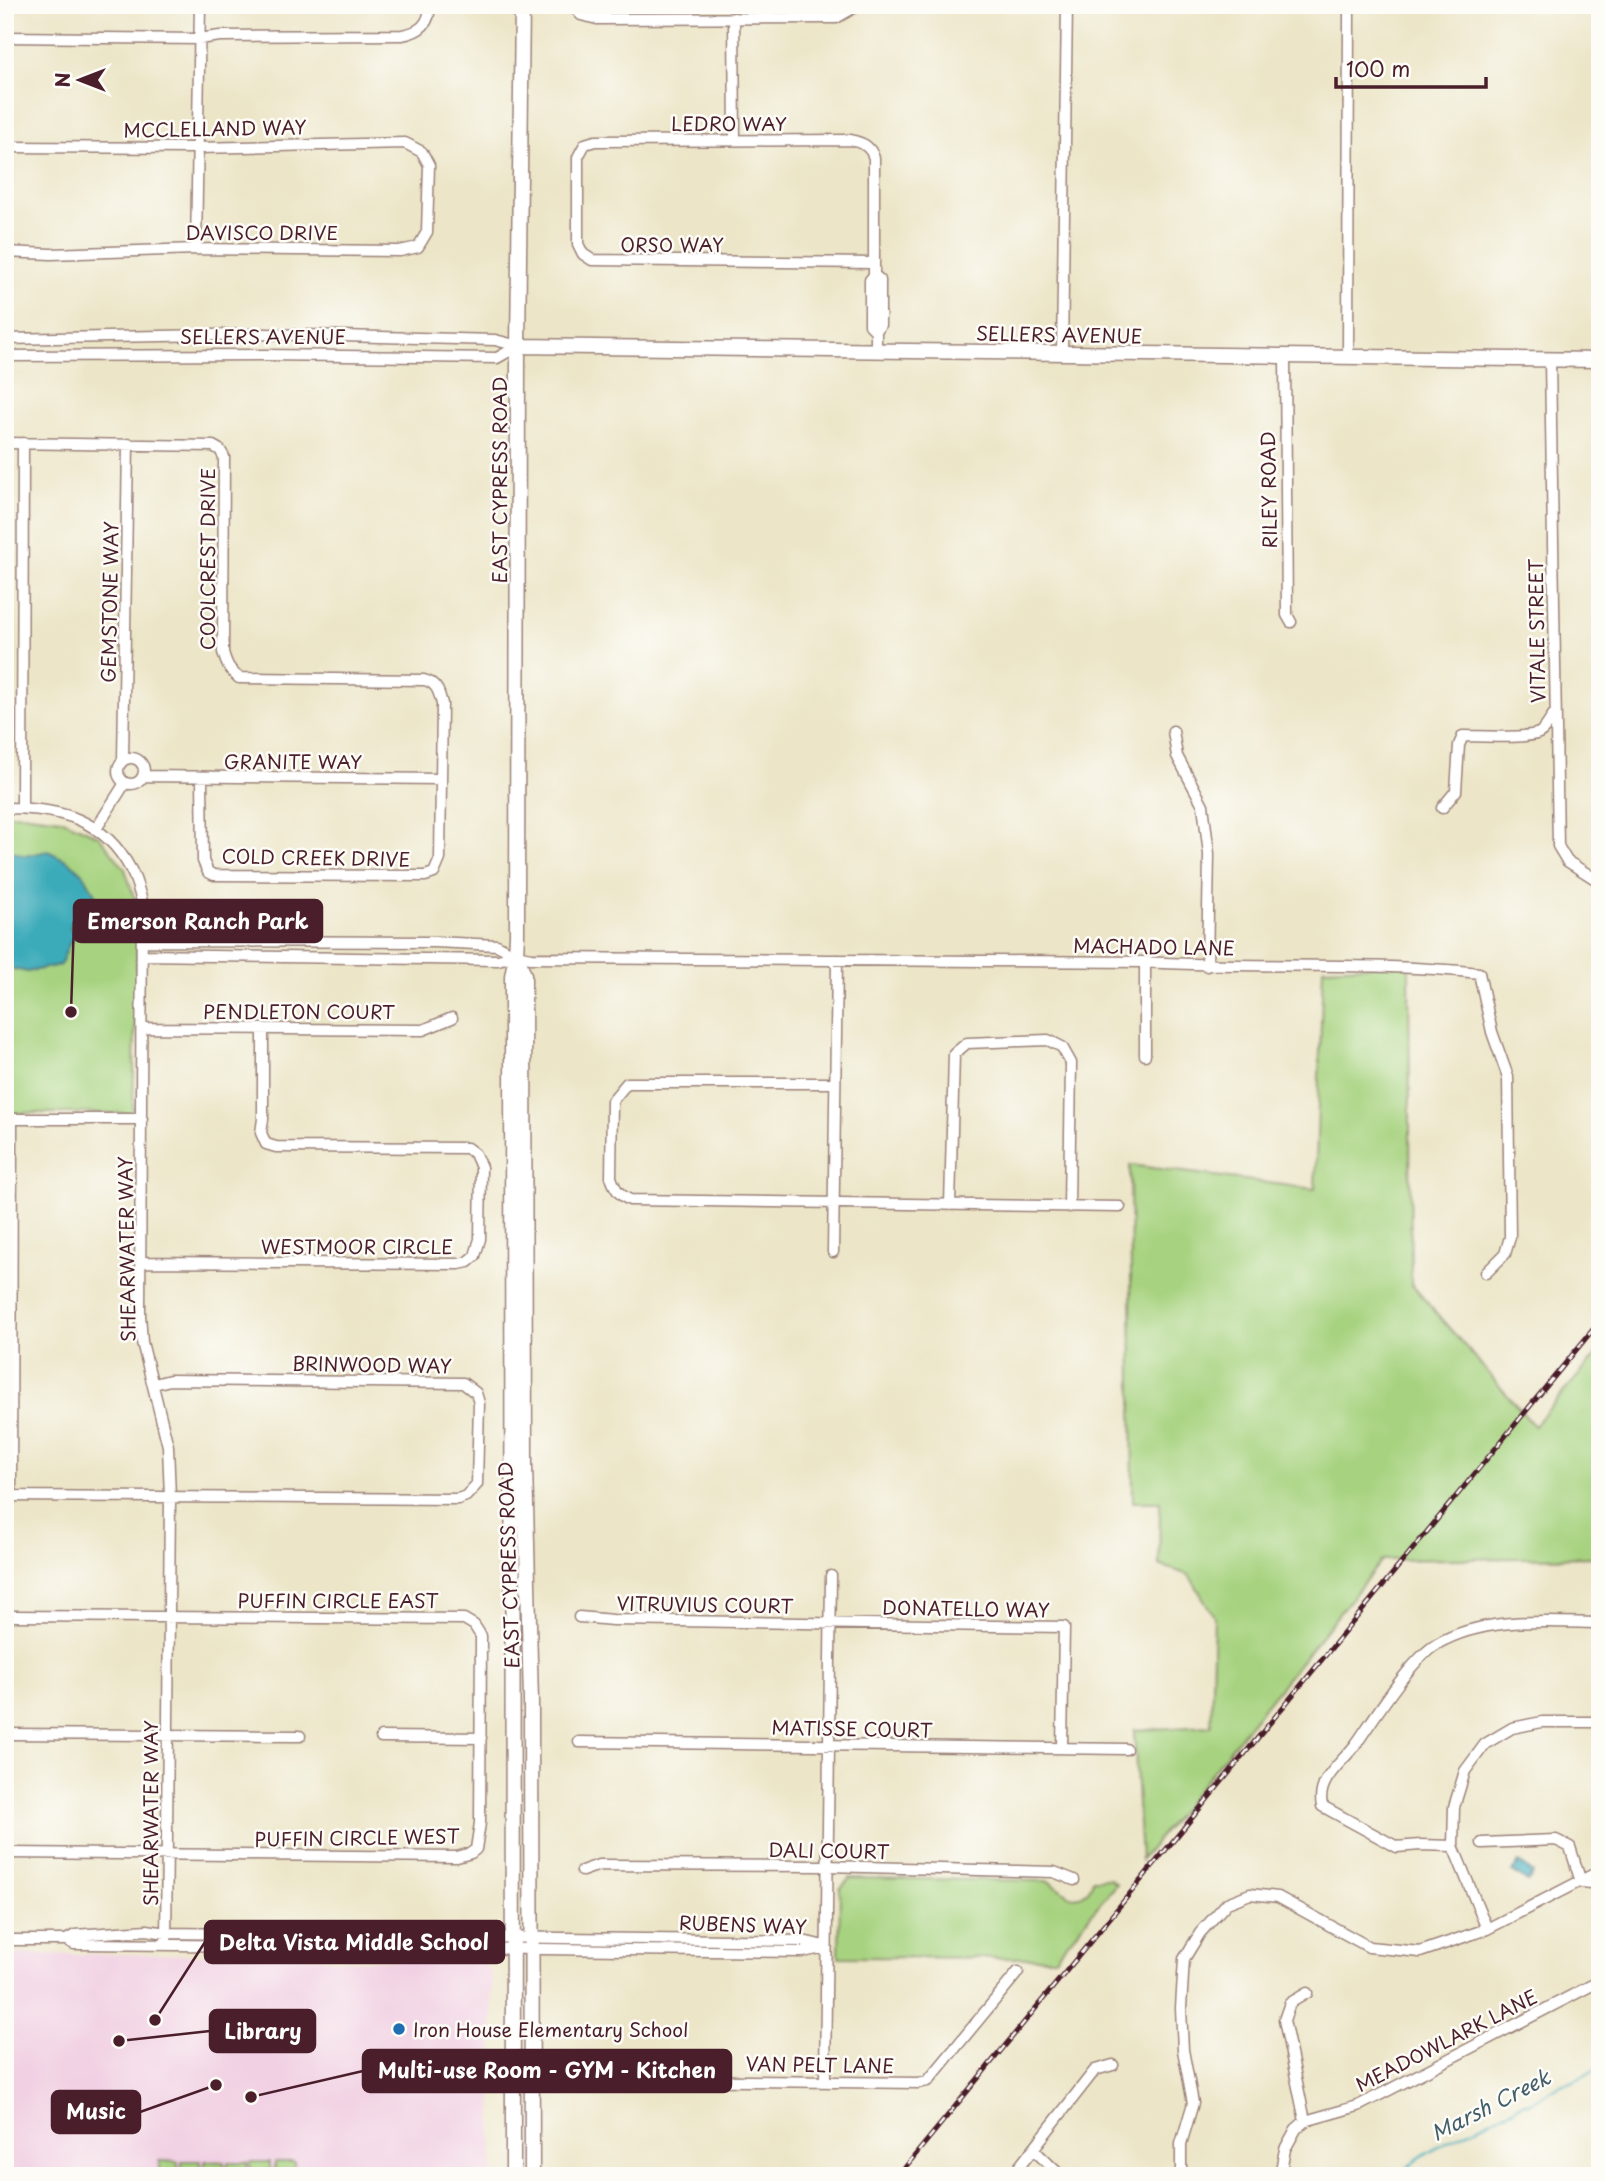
<svg xmlns="http://www.w3.org/2000/svg" width="1605" height="2181" font-family="'Playpen Sans',sans-serif">
<rect width="100%" height="100%" fill="#fdfcf7"/>
<filter id="ink" filterUnits="userSpaceOnUse"><feTurbulence type="fractalNoise" baseFrequency=".0143" numOctaves="2"/><feDisplacementMap in="SourceGraphic" scale="14" xChannelSelector="R" yChannelSelector="G"/><feConvolveMatrix kernelMatrix="1 2 1 2 8 2 1 2 1" color-interpolation-filters="sRGB"/></filter>
<filter id="wash" filterUnits="userSpaceOnUse"><feTurbulence type="fractalNoise" baseFrequency=".00686" numOctaves="4" result="noise"/><feDisplacementMap in="SourceGraphic" scale="28" xChannelSelector="R" yChannelSelector="G"/><feGaussianBlur stdDeviation="1.57" result="paint"/><feColorMatrix in="noise" values="0 0 0 0 0 0 0 0 0 0 0 0 0 0 0 0 0 1.4 0 .05"/><feComposite in="paint" operator="in"/></filter>
<g filter="url(#wash)">
<rect width="100%" height="100%" fill="#ece5c7"/>
<path fill="#f1d0e3" d="M 5,1954 L 301,1955 L 336,1960 L 481,1961 L 492,1973 L 493,2176 L 5,2176 Z"/>
<path fill="#a7d380" stroke="#787956" stroke-width="2" d="M 21,814 L 61,819 L 99,836 L 125,869 L 138,910 L 133,1113 L 5,1113 L 5,815 Z
M 1409,964 L 1411,1284 L 1534,1426 L 1600,1351 L 1600,1557 L 1382,1560 L 1141,1860 L 1134,1730 L 1211,1726 L 1214,1616 L 1189,1575 L 1159,1565 L 1160,1502 L 1133,1502 L 1130,1165 L 1315,1189 L 1323,968 Z
M 850,1878 L 1047,1881 C 1061,1885 1068,1904 1084,1894 C 1090,1891 1091,1886 1093,1879 L 1110,1879 L 1116,1884 L 1055,1958 L 839,1957 L 840,1889 Z
M 159,2161 L 178,2162 L 178,2176 L 159,2176 Z
M 182,2161 L 201,2161 L 201,2176 L 182,2176 Z
M 205,2161 L 224,2162 L 224,2176 L 205,2176 Z
M 228,2162 L 247,2162 L 247,2176 L 227,2176 Z
M 250,2162 L 270,2162 L 270,2176 L 250,2176 Z
M 275,2162 L 294,2162 L 294,2176 L 275,2176 Z"/>
<path fill="#3aaab9" stroke="#426472" stroke-width="2" d="M 11,851 L 25,856 L 48,851 L 68,861 L 83,873 L 94,892 L 97,905 L 93,910 C 83,911 72,917 70,928 L 75,936 C 67,943 66,955 60,965 L 27,972 L 5,967 L 5,853 Z
M 1519,1862 L 1533,1874 L 1528,1882 L 1512,1872 Z"/>
<g fill="none" stroke-linecap="round" stroke-linejoin="round">
<path stroke="#3aaab9" stroke-width="2.5" d="M 1399,2176 C 1424,2147 1467,2134 1497,2116 C 1506,2112 1514,2110 1521,2104 C 1532,2104 1551,2091 1560,2085 C 1564,2084 1568,2084 1571,2082 C 1581,2078 1590,2073 1600,2067"/>
</g>
</g>
<g filter="url(#ink)">
<g fill="none" stroke-linecap="round" stroke-linejoin="round">
<defs>
<path id="minor" d="M 572,5 L 581,15 L 597,19 L 836,18 L 855,7
M 734,18 L 735,140
M 5,37 L 199,39 L 220,36 L 402,35 C 420,32 430,24 430,5
M 5,147 L 198,148 L 405,143 L 422,152 L 429,165 L 427,232 L 418,247 L 400,251 L 196,249 L 51,254 L 5,252
M 196,249 L 200,5
M 874,263 L 592,260 L 583,254 L 578,244 L 578,157 L 585,144 L 595,141 L 851,140 C 863,143 870,146 874,158 L 874,275 L 870,280 L 870,325 L 876,331
M 874,275 L 880,280 L 880,325 L 876,331 L 876,351
M 5,339 L 265,334 L 495,340 L 518,346
M 1062,353 L 1067,5
M 5,356 L 266,355 L 497,358 L 518,346
M 1348,356 L 1349,5
M 1285,357 L 1287,615 L 1291,622
M 1550,360 L 1558,846 L 1567,861 L 1600,882
M 5,443 L 213,446 L 220,450 L 224,457 L 223,652 C 226,663 229,670 239,678 L 424,680 C 437,683 439,692 442,704 L 440,859 L 434,873 L 425,876 L 214,875 L 208,872 L 203,861 L 202,778
M 1173,731 L 1177,756 L 1203,805 L 1209,854 L 1207,966
M118 771a13 13 0 1 1 26 0a13 13 0 1 1-26 0Z
M 123,760 L 128,444
M 144,776 L 441,779
M 5,808 C 59,808 104,818 131,870 C 136,879 139,891 142,901 L 140,1314 L 142,1342 L 168,1446 L 170,1497 L 166,1945
M 22,808 L 23,443
M 1442,808 L 1456,791 L 1459,745 L 1463,736 C 1480,736 1526,739 1539,733 C 1546,729 1550,721 1553,715
M 96,829 L 125,783
M 143,941 L 435,942 L 497,945 L 516,955 L 531,958 L 1145,962 C 1256,969 1369,961 1479,973 L 1492,1032 L 1508,1077 L 1510,1237 L 1505,1254 L 1486,1273
M 143,955 L 498,960 L 516,955
M 1145,962 L 1145,1055
M 143,1028 L 423,1030 L 452,1018
M 835,1083 L 627,1083 L 612,1101 L 611,1177 C 615,1189 619,1195 630,1200 L 1120,1207
M 5,1119 L 142,1119
M 950,1205 L 954,1054 L 967,1043 L 1048,1040 L 1062,1047 L 1071,1063 L 1069,1207
M 833,1252 L 837,960
M 141,1262 L 459,1264 L 468,1262 L 475,1256 L 480,1239 L 481,1167 L 475,1154 L 467,1148 L 276,1147 L 266,1144 L 261,1133 L 263,1119 L 263,1029
M 5,1496 L 458,1499 L 466,1496 L 477,1484 L 479,1403 L 476,1393 L 463,1383 L 170,1380 L 154,1384
M 11,1496 L 12,1119
M 579,1617 L 613,1620 L 1064,1627 L 1062,1747
M 5,1734 L 300,1736
M 381,1737 L 481,1738
M 579,1742 L 1126,1749
M 1482,1843 L 1556,1840 L 1570,1847 L 1581,1882
M 1453,1846 L 1420,1845 L 1397,1847 L 1322,1806 C 1316,1780 1341,1764 1356,1744 C 1375,1717 1410,1660 1437,1644 C 1485,1616 1546,1622 1600,1623
M 7,1853 L 457,1857 L 471,1853 L 476,1849 L 480,1823 L 481,1636 L 474,1625 L 464,1619 L 12,1616
M 582,1871 L 599,1865 L 826,1866 L 1054,1872 L 1074,1880
M 1581,1882 L 1600,1884
M 1487,1929 L 1453,1846 L 1454,1807 L 1465,1771 L 1485,1744 L 1512,1728 L 1542,1722 L 1600,1722
M 5,1940 L 66,1940 L 74,1944 L 87,1944 L 803,1952 L 826,1947
M 66,1940 L 75,1935 L 147,1930 L 166,1933 L 803,1941 L 824,1946
M 569,2079 L 918,2083 L 928,2081 L 1018,1972
M 825,2080 L 831,1576
M 1305,2121 L 1284,2020 L 1290,2003 L 1307,1993
M 1034,2150 L 1061,2176
M 1012,2176 L 1095,2070 L 1113,2065
M 1181,2176 L 1181,2144 L 1193,2103 L 1183,2050 L 1181,2008 L 1184,1959 L 1200,1933 L 1227,1903 L 1250,1894 L 1278,1897 L 1369,1947 L 1420,1952 L 1487,1929 L 1600,1871
M 1280,2176 L 1285,2149 L 1296,2129 L 1305,2121 L 1358,2106 L 1600,1981"/>
<path id="tertiary" d="M 518,346 L 1600,360
M 517,956 L 524,975 L 525,1465 L 531,1701 L 532,2176
M 513,2176 L 512,976 L 516,955 L 517,934 L 518,346 L 522,5"/>
</defs>
<use href="#minor" stroke="#9b8279" stroke-width="13"/>
<use href="#tertiary" stroke="#9b8279" stroke-width="17"/>
<use href="#minor" stroke="#fff" stroke-width="10"/>
<use href="#tertiary" stroke="#fff" stroke-width="14"/>
<defs>
<path id="rail" d="M 898,2176 L 1600,1321"/>
</defs>
<use href="#rail" stroke="#4a1f2b" stroke-width="5"/>
<use href="#rail" stroke="#fdfcf7" stroke-width="2.5" stroke-dasharray="8" stroke-linecap="butt"/>
</g>
</g>
<circle fill="#1f6fb2" stroke="#fdfcf7" stroke-width="2.5" cx="399" cy="2029" r="7"/>
<g text-anchor="middle" dominant-baseline="central" stroke-width="5" stroke-linejoin="round" paint-order="stroke">
<g font-size="19" fill="#4a1f2b" stroke="#fdfcf7">
<text x="729" y="123">LEDRO WAY</text>
<text transform="translate(215 128) rotate(-1)">MCCLELLAND WAY</text>
<text x="262" y="232">DAVISCO DRIVE</text>
<text x="672" y="244">ORSO WAY</text>
<text transform="translate(1059 334) rotate(1)">SELLERS AVENUE</text>
<text x="263" y="336">SELLERS AVENUE</text>
<text transform="translate(499 480) rotate(-90)">EAST CYPRESS ROAD</text>
<text transform="translate(1268 490) rotate(-91)">RILEY ROAD</text>
<text transform="translate(207 559) rotate(-90)">COOLCREST DRIVE</text>
<text transform="translate(109 602) rotate(-89)">GEMSTONE WAY</text>
<text transform="translate(1536 631) rotate(-91)">VITALE STREET</text>
<text x="293" y="761">GRANITE WAY</text>
<text transform="translate(316 857) rotate(1)">COLD CREEK DRIVE</text>
<text transform="translate(1154 946) rotate(1)">MACHADO LANE</text>
<text x="299" y="1011">PENDLETON COURT</text>
<text x="357" y="1246">WESTMOOR CIRCLE</text>
<text transform="translate(126 1249) rotate(-91)">SHEARWATER WAY</text>
<text transform="translate(372 1364) rotate(1)">BRINWOOD WAY</text>
<text transform="translate(508 1565) rotate(-92)">EAST CYPRESS ROAD</text>
<text x="338" y="1600">PUFFIN CIRCLE EAST</text>
<text transform="translate(705 1604) rotate(1)">VITRUVIUS COURT</text>
<text transform="translate(966 1608) rotate(1)">DONATELLO WAY</text>
<text transform="translate(852 1728) rotate(1)">MATISSE COURT</text>
<text transform="translate(150 1813) rotate(-90)">SHEARWATER WAY</text>
<text transform="translate(357 1837) rotate(-1)">PUFFIN CIRCLE WEST</text>
<text transform="translate(829 1850) rotate(1)">DALI COURT</text>
<text transform="translate(743 1924) rotate(2)">RUBENS WAY</text>
<text transform="translate(1446 2040) rotate(-27)">MEADOWLARK LANE</text>
<text transform="translate(820 2064) rotate(1)">VAN PELT LANE</text>
</g>
<g font-size="19" fill="#4a1f2b" stroke="#fdfcf7" text-anchor="start">
<text x="413" y="2029">Iron House Elementary School</text>
</g>
<g font-size="21" font-style="italic" fill="#435e6b" stroke="#fdfcf7">
<text transform="translate(1490 2104) rotate(-27)">Marsh Creek</text>
</g>
</g>
<path fill="none" stroke="#4a1f2b" stroke-width="2.5" d="M71 1012L74 921M155 2020L205 1942M119 2041L210 2031M251 2097L363 2071M216 2085L140 2112"/>
<g fill="#4a1f2b" stroke="#fdfcf7" stroke-width="2.5">
<circle cx="71" cy="1012" r="7"/>
<circle cx="155" cy="2020" r="7"/>
<circle cx="119" cy="2041" r="7"/>
<circle cx="251" cy="2097" r="7"/>
<circle cx="216" cy="2085" r="7"/>
</g>
<g fill="#4a1f2b" stroke="#4a1f2b" stroke-width="2.5">
<rect x="74" y="900" width="248" height="42" rx="7"/>
<rect x="205" y="1921" width="299" height="42" rx="7"/>
<rect x="210" y="2010" width="105" height="42" rx="7"/>
<rect x="363" y="2050" width="368" height="42" rx="7"/>
<rect x="52" y="2091" width="88" height="42" rx="7"/>
</g>
<g font-size="21" text-anchor="middle" font-weight="bold" fill="#fff">
<text x="198" y="929">Emerson Ranch Park</text>
<text x="354" y="1950">Delta Vista Middle School</text>
<text x="263" y="2039">Library</text>
<text x="547" y="2078">Multi-use Room - GYM - Kitchen</text>
<text x="96" y="2119">Music</text>
</g>
<rect width="1605" height="2181" fill="none" stroke="#fdfcf7" stroke-width="28"/>
<g transform="translate(80 80) rotate(270)" stroke="#fdfcf7" stroke-width="5" paint-order="stroke">
<path d="M0-5L12 26L0 18L-12 26Z" fill="#4a1f2b"/>
<text y="-10" font-size="19" font-weight="bold" text-anchor="middle" fill="#4a1f2b">N</text>
</g>
<path d="M1336 77v10h150v-10" fill="none" stroke="#4a1f2b" stroke-width="3.5"/>
<text x="1346" y="77" font-size="21" fill="#4a1f2b" stroke="#fdfcf7" stroke-width="5" paint-order="stroke">100 m</text>
</svg>
